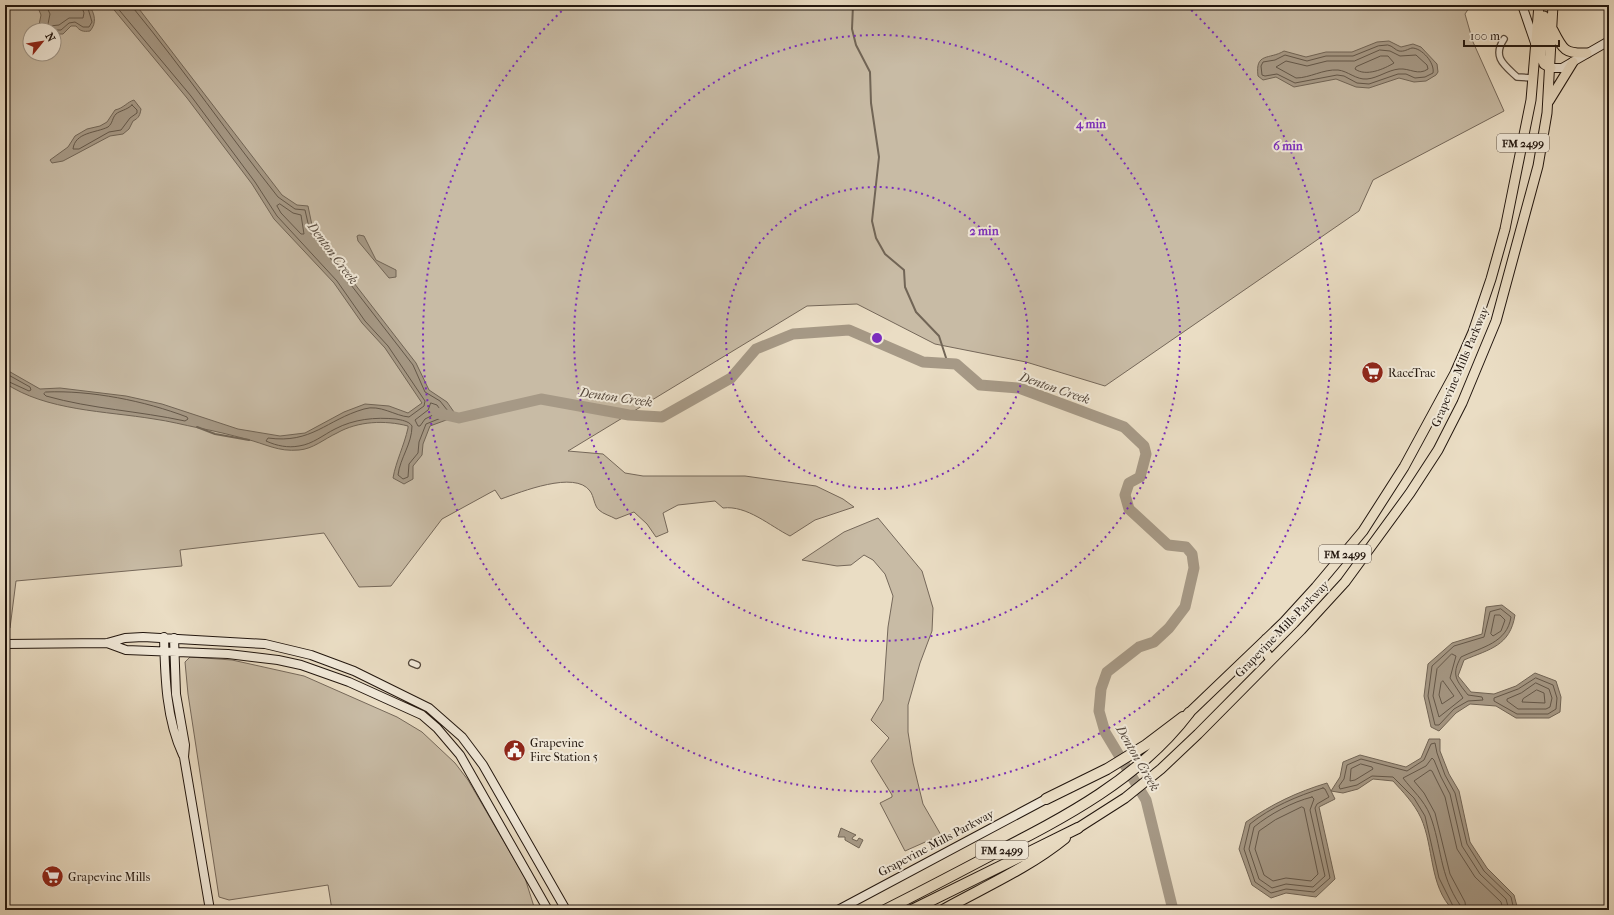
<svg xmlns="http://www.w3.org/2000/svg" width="1614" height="915" font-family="'IM FELL French Canon',serif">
<rect width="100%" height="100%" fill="#eaddc4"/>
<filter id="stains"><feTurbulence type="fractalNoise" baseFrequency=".005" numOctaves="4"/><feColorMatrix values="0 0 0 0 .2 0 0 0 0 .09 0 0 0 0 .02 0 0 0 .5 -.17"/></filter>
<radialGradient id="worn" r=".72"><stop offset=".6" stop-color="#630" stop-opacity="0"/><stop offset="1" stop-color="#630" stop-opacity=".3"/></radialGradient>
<path fill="#c8bba5" stroke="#75685a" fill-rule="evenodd" d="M 5,5 L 1471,5 L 1465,14 L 1473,42 L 1504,111 L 1373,180 L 1359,211 L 1105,386 L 1026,362 L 935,344 L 857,304 L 807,306 L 568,451 L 603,454 L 625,473 L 643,476 L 745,476 L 816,486 L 843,499 L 854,507 L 815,520 L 790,536 C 770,526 747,505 723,508 L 715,501 L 678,505 L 663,513 L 668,532 L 656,537 L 647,524 L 634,512 L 616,519 C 611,516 603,514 599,510 C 594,506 594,496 590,491 C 575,470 521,492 501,499 L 495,490 L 442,519 L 391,586 L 359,587 L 324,533 L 180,550 L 182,566 L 16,581 L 10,628 L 5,628 ZM 30,30 L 54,30 L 54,54 L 30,54 Z
M 878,518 L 922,571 L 933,608 L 932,631 L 920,663 L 908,705 L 908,732 L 913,763 L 923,804 L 941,835 L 905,851 L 880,803 L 892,797 L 892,795 L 871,761 L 889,738 L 871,720 L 883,700 L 888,627 L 893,596 L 885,574 L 873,560 L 864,555 L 851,565 L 837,566 L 802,560 L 844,532 Z
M 190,657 L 232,660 L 304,676 L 397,717 L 422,732 L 455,763 L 468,780 L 525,878 L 535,910 L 332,910 L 328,885 L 229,900 L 219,897 L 188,694 L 185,662 Z"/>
<path fill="#a69986" stroke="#716556" d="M 37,5 L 89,5 C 95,14 97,23 90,31 C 83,32 80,31 76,26 L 71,26 L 63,34 L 55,34 L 54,30 L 38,30 L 41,15 Z
M 110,5 L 136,5 L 282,195 L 297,205 L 308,206 L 313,230 L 416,363 L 429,390 L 447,402 L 454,412 L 449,419 L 430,426 L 423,444 L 422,455 L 413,466 L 413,479 L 404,484 L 393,478 C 396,461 404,446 408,428 L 408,426 C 385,420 358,421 337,433 C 324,439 313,449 299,450 C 278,452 266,444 246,439 C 231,435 215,431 199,428 C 184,425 169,421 154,419 C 106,411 46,411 5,383 L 5,369 L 40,389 L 60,388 L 126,396 L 162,404 L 238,429 L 280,436 L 305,433 L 344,412 L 365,404 L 389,406 L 408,413 L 422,403 L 385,348 L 362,323 L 334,283 L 274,219 L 252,184 L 187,98 Z
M 1389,41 L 1401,47 L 1413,44 L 1421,47 L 1437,64 L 1438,72 L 1436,75 L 1426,81 L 1414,82 L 1399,78 L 1369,88 L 1356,87 L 1336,79 L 1294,87 L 1276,77 L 1263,80 L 1258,76 C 1255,52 1269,60 1284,51 L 1306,57 L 1326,52 L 1352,52 L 1377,42 Z
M 134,100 L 141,109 C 140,115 139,118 133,121 L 129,129 L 123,134 L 110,136 L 63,161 L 52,163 L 50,160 L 68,147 L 75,136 L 87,129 L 100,126 L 107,122 L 115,110 C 124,108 127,102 134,100 Z
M 359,235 L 364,236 L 376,260 L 396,270 L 396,277 L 389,278 L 358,241 L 357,236 Z
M 1502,605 L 1515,615 C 1510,646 1490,649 1464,660 L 1458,676 L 1471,692 L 1494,694 L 1516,686 L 1535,673 L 1556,681 L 1561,697 L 1560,712 L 1549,718 L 1516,718 L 1496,706 L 1470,704 L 1456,713 L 1439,731 L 1431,727 L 1424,696 L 1428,664 L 1452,643 L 1482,634 L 1486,607 Z
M 1429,739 L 1440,739 L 1440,751 L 1449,774 L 1459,791 L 1470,842 L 1487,868 L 1514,895 L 1518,910 L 1453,910 C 1429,886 1434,847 1421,818 C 1414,803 1403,792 1393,781 L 1373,779 L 1358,789 L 1343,793 L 1331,791 L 1335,799 L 1319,807 L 1335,879 L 1316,897 L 1286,893 L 1271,898 L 1252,885 L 1239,849 L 1246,822 C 1272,804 1297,792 1327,783 L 1331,791 L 1340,777 L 1343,762 L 1360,755 L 1406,767 L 1421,758 Z
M 841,828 L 856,835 L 853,837 L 852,839 L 857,841 L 859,838 L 863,840 L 859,848 L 845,840 L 845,837 L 838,837 Z"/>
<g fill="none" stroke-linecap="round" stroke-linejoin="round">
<path stroke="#64584a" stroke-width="1" d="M 46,5 L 50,14 L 48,24 L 50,26 L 59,25 L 69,18 L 83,18 L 84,13 L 81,5
M 115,5 L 191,96 L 255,182 L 277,216 L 337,281 L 365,321 L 388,346 L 425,401 L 424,406 L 409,417 C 395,416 380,404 364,409 C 326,420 312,444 268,438 L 266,441 C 277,446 288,448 299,446 C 313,444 323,435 335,429 C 354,419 375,417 396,419 C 401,420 409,421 412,426 C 412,444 400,458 398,475 L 403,479 L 408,477 L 409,464 L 418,453 L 419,442 L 426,424 L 446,416 L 448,411 L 440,401 L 425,392 L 413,365 L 310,232 L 305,210 L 295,209 L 278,197 C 229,135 184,70 134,9 L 133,5
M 53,30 L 61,30 L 69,23 L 75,22 L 83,27 L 89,27 L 92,22 L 87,5
M 1388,45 C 1393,46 1395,50 1399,51 C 1404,52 1408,49 1412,48 C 1422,48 1435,63 1433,73 L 1425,77 L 1415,78 L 1406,74 L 1398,74 L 1369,84 L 1357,83 L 1344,76 L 1337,75 L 1295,83 L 1277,74 L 1265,76 L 1262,75 L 1261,66 L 1263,62 L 1275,60 L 1285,55 L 1307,61 L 1326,56 L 1353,56 L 1378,46 Z
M 1380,50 L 1390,51 L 1400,56 L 1416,55 L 1427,65 L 1428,69 C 1418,76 1410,68 1399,69 C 1388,70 1378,78 1367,79 C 1356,80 1348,71 1338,70 C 1323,69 1310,78 1296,78 L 1276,67 L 1286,61 L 1307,66 L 1327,61 L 1354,61 Z
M 1381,56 L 1388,56 L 1394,63 C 1384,69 1366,77 1355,69 L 1356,67 Z
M 132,105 L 137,110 L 137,113 L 130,118 L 121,130 L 109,132 L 79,149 L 73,149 C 75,132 96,133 108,127 C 113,123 112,118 116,114 C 119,111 127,110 132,105 Z
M 280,204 L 293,213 L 301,215 L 304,234 L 301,234 L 281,213 L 277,206 Z
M 5,373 L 30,387 L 31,390 L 29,391 L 5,380
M 46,392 C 91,390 145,401 187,417 L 188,419 L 185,421 C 139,411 92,409 46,396 L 44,394 Z
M 431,403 L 437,405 L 441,411 L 425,419 L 420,426 L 418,426 L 415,420 L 428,410 Z
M 1501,609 L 1511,617 C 1507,643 1482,647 1461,657 C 1451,675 1456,680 1468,695 L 1482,697 L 1483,700 L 1468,701 L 1454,709 L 1439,725 L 1435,725 L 1428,696 L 1432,666 L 1454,646 L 1484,637 L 1490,612 Z
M 1495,615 L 1500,615 L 1505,620 L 1501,631 L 1493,636 L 1491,634 Z
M 1452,654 L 1456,656 L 1450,678 L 1463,698 L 1439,717 L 1433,696 L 1437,669 Z
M 1536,678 L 1553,685 L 1557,698 L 1556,709 L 1548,714 L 1517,714 L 1494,701 L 1494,698 L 1518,689 Z
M 1443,681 L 1454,696 L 1442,704 L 1439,695 L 1441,683 Z
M 1536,683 L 1549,689 L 1552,698 L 1550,707 L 1546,709 L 1518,709 L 1507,701 L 1507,699 L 1521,693 Z
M 1537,690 L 1544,693 L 1545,703 L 1522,702 L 1523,699 Z
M 1361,764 L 1372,767 L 1373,769 L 1355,780 L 1350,781 L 1351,769 Z
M 1323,788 L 1325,789 L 1329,797 L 1317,804 L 1315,808 L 1330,878 L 1314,892 L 1286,889 L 1271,893 L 1255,882 L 1244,849 L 1250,824 C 1271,807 1297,796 1323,788 Z
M 1312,797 L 1314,799 L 1310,810 L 1325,876 L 1313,887 L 1286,884 L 1272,888 L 1259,879 L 1249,849 L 1254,827 C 1270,814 1292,802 1312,797 Z
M 1302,807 L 1304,808 L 1318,874 L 1311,881 L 1286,878 L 1273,881 L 1264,875 L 1255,849 L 1259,831 L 1275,820 Z
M 1455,910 L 1439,878 L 1425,816 L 1414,798 L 1393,777 L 1372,776 L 1357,785 L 1340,789 L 1339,786 L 1344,779 L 1347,765 L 1361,759 L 1407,771 L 1424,760 L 1431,744 L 1435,743 L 1437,753 L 1445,775 L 1455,793 L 1467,844 L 1484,871 L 1511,897 L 1514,910
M 1460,910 L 1460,905 C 1439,874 1442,847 1430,815 C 1424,800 1412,790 1403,778 L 1426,766 L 1432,758 L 1434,760 L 1441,777 L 1450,794 L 1462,846 L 1480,874 L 1506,899 L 1509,910
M 1466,910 L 1465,902 L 1450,874 L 1435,813 L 1424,793 L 1414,781 L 1430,770 L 1432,771 L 1445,797 L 1457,849 L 1475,877 L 1501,902 L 1503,910"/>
<path stroke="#716556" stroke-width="2" d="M 853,5 L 852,29 L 856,45 L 870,72 L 871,103 L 879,157 L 872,221 L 876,238 L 885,254 L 904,270 L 905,287 L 916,312 L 939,336 L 948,364
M 197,427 L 215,434 L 249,440"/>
<path stroke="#a69986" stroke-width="11" d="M 437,413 L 459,418 L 541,399 L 629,415 L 662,417 L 731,378 L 756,349 L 793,334 L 849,330 L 923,362 L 956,364 L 980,385 L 1019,388 L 1124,427 L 1144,446 L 1146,454 L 1140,477 L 1129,483 L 1125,495 L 1129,509 L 1168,545 L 1186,547 L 1192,554 L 1194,568 L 1185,607 L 1169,628 L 1154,642 L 1139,647 L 1107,672 L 1101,689 L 1099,711 L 1105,732 L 1146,800 L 1173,910"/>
<defs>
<path id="street" d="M 1504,39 C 1492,57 1504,65 1517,77 L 1533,78
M 412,663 L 417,665"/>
<path id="secondary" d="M 1522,5 L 1535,43
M 1551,68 L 1562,68 L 1609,41
M 164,637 C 165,677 166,719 183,755
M 174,638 L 176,694 L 185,745 L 184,757 L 210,910
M 107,643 L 126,650 L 228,654 L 278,660 L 301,665 L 349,682 L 422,715 L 437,728 L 460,755 L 548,910
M 5,644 L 107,643 L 125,638 L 143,637 L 265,644 L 311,655 L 354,671 L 429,708 L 462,737 L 483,765 L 566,910
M 838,910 L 1046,799"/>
<path id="primary" d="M 1544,16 L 1541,56 L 1544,64 L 1551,68
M 1553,30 C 1563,50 1565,54 1587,53
M 1549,101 L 1573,62
M 1266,639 L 1265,651 L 1271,660
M 1189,713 L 1284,622 L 1316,587 L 1363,531 L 1404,467 L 1455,373 L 1473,332 L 1491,279 L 1505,229 L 1531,100 L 1539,5
M 1078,828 L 1125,798 L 1161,769 L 1198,734 L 1301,630 L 1345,582 L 1410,493 L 1438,450 L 1462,403 L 1496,321 L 1538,166 L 1547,113 L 1553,5"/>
<path id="highway" d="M 1046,799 L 1107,769 L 1146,745 L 1183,717
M 885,910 C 921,892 957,873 993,854 C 1065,817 1139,779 1189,713
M 912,910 L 1078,828
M 943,910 C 984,887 1028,868 1065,838"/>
</defs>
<use href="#street" stroke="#54483c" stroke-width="8"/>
<use href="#secondary" stroke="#22160e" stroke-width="10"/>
<use href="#primary" stroke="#22160e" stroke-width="11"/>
<use href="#highway" stroke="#22160e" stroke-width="12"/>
<use href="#street" stroke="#f1e9d9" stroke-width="5.5"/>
<use href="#secondary" stroke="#f1e9d9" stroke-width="8"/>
<use href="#primary" stroke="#eaddc4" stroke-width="9"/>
<use href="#highway" stroke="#eaddc4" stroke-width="10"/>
</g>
<g fill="none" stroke="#7b2cbf" stroke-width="2" stroke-dasharray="2 4">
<circle cx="877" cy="338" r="151"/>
<circle cx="877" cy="338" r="303"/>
<path d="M1187 6A454 454 0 1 1 567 6"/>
</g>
<defs>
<symbol id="supermarket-disc" viewBox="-11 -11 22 22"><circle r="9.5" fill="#8f2418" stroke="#f1e9d9"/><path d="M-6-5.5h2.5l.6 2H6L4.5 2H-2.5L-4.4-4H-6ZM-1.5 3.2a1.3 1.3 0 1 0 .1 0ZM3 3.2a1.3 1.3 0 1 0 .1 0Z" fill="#fff"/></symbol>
<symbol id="civic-disc" viewBox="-11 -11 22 22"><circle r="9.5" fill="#8f2418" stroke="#f1e9d9"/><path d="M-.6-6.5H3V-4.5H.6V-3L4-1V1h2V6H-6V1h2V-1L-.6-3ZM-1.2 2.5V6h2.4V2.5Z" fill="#fff"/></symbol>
</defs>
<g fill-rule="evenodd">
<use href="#supermarket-disc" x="1360" y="360" width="25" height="25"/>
<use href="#civic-disc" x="502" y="738" width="25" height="25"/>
<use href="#supermarket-disc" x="40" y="864" width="25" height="25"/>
</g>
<g text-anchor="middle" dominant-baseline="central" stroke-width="4" stroke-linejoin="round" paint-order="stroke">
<g fill="#f1e9d9" stroke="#60554b" stroke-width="1">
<rect x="1497" y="134" width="52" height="18" rx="3"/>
<rect x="1319" y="545" width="52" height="18" rx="3"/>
<rect x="976" y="841" width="52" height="18" rx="3"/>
</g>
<g font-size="11" font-weight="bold" fill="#22160e">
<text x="1523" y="143">FM 2499</text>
<text x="1345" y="554">FM 2499</text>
<text x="1002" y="850">FM 2499</text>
</g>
<g font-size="12" fill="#22160e" stroke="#f1e9d9">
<text transform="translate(1460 367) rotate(-67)">Grapevine Mills Parkway</text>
<text transform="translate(1282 629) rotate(-46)">Grapevine Mills Parkway</text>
<text transform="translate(936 843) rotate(-28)">Grapevine Mills Parkway</text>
</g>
<g font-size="12" fill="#22160e" stroke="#f1e9d9" text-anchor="start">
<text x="1388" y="373">RaceTrac</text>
<text x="530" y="743">Grapevine<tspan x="530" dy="14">Fire Station 5</tspan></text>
<text x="68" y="877">Grapevine Mills</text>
</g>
<g font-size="13" font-style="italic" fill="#574a3e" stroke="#f1e9d9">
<text transform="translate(333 253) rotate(53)">Denton Creek</text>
<text transform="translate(1055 388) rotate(19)">Denton Creek</text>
<text transform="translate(616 397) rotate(8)">Denton Creek</text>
<text transform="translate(1138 758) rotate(60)">Denton Creek</text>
</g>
</g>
<circle cx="877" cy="338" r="6" fill="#7b2cbf" stroke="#f1e9d9" stroke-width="2"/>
<g font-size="12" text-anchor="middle" font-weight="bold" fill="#7b2cbf" stroke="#f1e9d9" stroke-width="4" stroke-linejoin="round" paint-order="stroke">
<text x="1091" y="128">4 min</text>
<text x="1288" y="150">6 min</text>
<text x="984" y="235">2 min</text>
</g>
<rect width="1614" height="915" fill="none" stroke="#eaddc4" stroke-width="20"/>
<rect x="6" y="6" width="1602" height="903" fill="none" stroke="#22160e" stroke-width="2"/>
<rect x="10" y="10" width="1594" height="895" fill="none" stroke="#22160e"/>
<g transform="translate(42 42) rotate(60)"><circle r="19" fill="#f1e9d9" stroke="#9e9588"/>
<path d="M0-3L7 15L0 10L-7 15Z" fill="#8f2418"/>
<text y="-6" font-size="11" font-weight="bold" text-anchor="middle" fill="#22160e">N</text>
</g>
<path d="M1464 40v6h95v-6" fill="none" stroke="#22160e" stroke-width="2"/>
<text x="1470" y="40" font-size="12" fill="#22160e" stroke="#f1e9d9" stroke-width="3" paint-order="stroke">100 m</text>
<rect width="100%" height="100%" filter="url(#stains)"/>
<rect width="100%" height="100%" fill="url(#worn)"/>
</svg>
